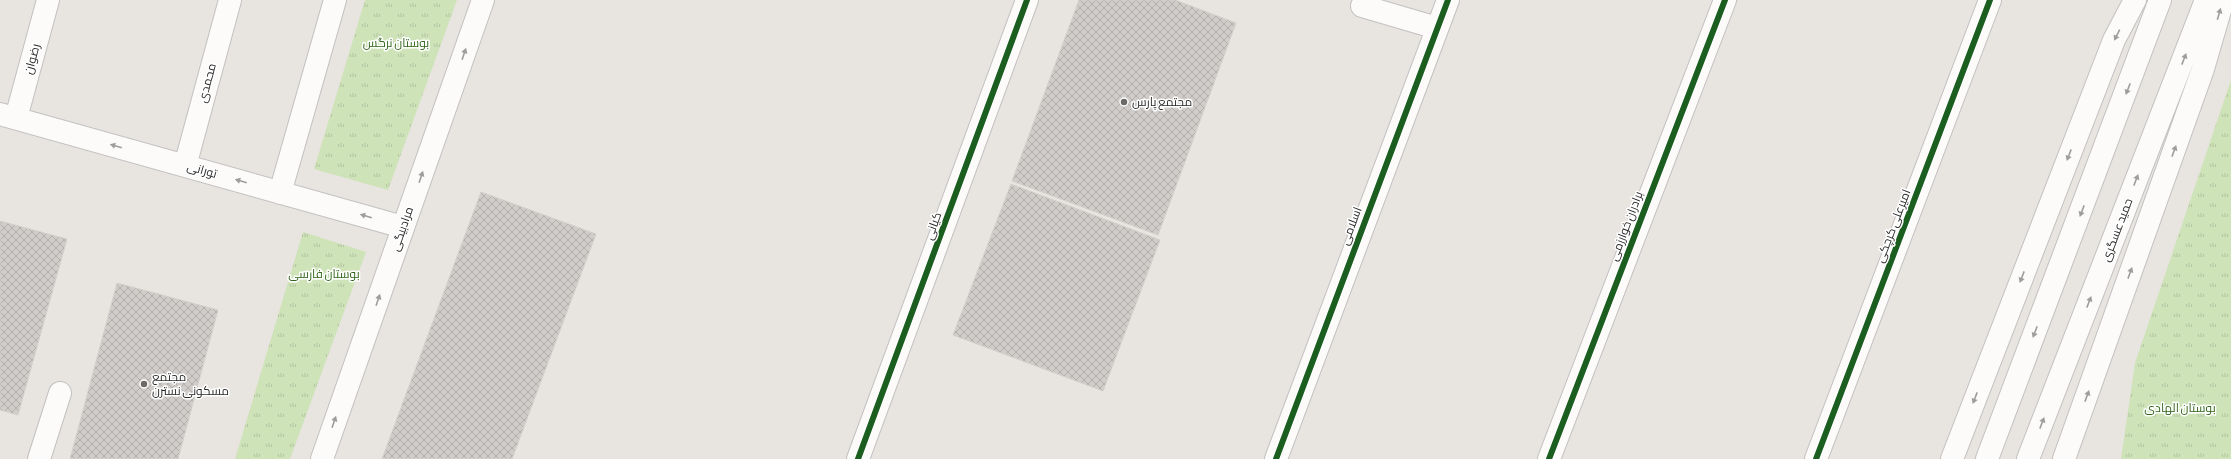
<svg xmlns="http://www.w3.org/2000/svg" width="2231" height="459" font-family="'Asap Condensed',Cairo,sans-serif">
<defs>
<pattern id="park-tufts" width="24" height="20" patternUnits="userSpaceOnUse"><rect width="24" height="20" fill="#cfe3b9"/><path d="M3 7l-1-3M5 7V3M7 7l1-3M15 17l-1-3M17 17v-4M19 17l1-3" fill="none" stroke="#b2c39f"/></pattern>
<pattern id="building-cross-hatch" width="8" height="8" patternUnits="userSpaceOnUse"><rect width="8" height="8" fill="#cfccc9"/><path d="M0 0l8 8M0 8l8-8" fill="none" stroke="#b2afad"/></pattern>
</defs>
<rect width="100%" height="100%" fill="#e8e4e0"/>
<path fill="url(#park-tufts)" d="M 365,0 L 457,0 L 388,190 L 314,169 Z
M 2231,80 L 2231,459 L 2121,459 L 2135,363 Z
M 303,232 L 366,252 L 290,459 L 235,459 Z"/>
<path fill="url(#building-cross-hatch)" stroke="#d3d0cc" d="M 1079,0 L 1175,0 L 1236,23 L 1158,235 L 1012,181 Z
M 1011,184 L 1160,240 L 1103,391 L 953,335 Z
M 481,192 L 596,234 L 512,459 L 382,459 Z
M 0,221 L 67,239 L 18,415 L 0,410 Z
M 117,283 L 218,310 L 178,459 L 70,459 Z"/>
<g fill="none" stroke-linecap="round" stroke-linejoin="round">
<defs>
<path id="minor" d="M 1362,6 L 1437,28
M 0,114 L 403,227
M 16,118 L 48,0
M 185,166 L 230,0
M 280,193 L 335,0
M 39,459 L 60,393
M 1276,459 L 1448,0
M 1549,459 L 1725,0
M 1816,459 L 1990,0"/>
<path id="tertiary" d="M 322,459 L 483,0
M 858,459 L 1027,0"/>
<path id="secondary" d="M 1952,459 L 2114,40 L 2135,0
M 1987,459 L 2160,0
M 2028,459 L 2206,0
M 2064,459 L 2203,69 L 2223,0"/>
</defs>
<use href="#minor" stroke="#c2c1c1" stroke-width="24"/>
<use href="#tertiary" stroke="#c2c1c1" stroke-width="24"/>
<use href="#secondary" stroke="#c2c1c1" stroke-width="24"/>
<use href="#minor" stroke="#fcfbfa" stroke-width="22"/>
<use href="#tertiary" stroke="#fcfbfa" stroke-width="22"/>
<use href="#secondary" stroke="#fcfbfa" stroke-width="22"/>
<defs>
<path id="cycleway" d="M 858,459 L 1027,0
M 1276,459 L 1448,0
M 1549,459 L 1725,0
M 1816,459 L 1990,0"/>
</defs>
<use href="#cycleway" stroke="#fff" stroke-width="8"/>
<use href="#cycleway" stroke="#1b5e20" stroke-width="6"/>
</g>
<defs><path id="oneway-solid" d="M-6-.8H1V-3.2L6.5 0L1 3.2V.8H-6Z"/></defs>
<g fill="#9e9d9c">
<use href="#oneway-solid" transform="translate(2219 14) rotate(-74)"/>
<use href="#oneway-solid" transform="translate(2117 35) rotate(117)"/>
<use href="#oneway-solid" transform="translate(464 54) rotate(-71)"/>
<use href="#oneway-solid" transform="translate(2184 59) rotate(-69)"/>
<use href="#oneway-solid" transform="translate(2128 89) rotate(111)"/>
<use href="#oneway-solid" transform="translate(116 146) rotate(-164)"/>
<use href="#oneway-solid" transform="translate(2174 151) rotate(-70)"/>
<use href="#oneway-solid" transform="translate(2069 155) rotate(111)"/>
<use href="#oneway-solid" transform="translate(421 177) rotate(-71)"/>
<use href="#oneway-solid" transform="translate(2136 180) rotate(-69)"/>
<use href="#oneway-solid" transform="translate(241 181) rotate(-164)"/>
<use href="#oneway-solid" transform="translate(2082 211) rotate(111)"/>
<use href="#oneway-solid" transform="translate(366 216) rotate(-164)"/>
<use href="#oneway-solid" transform="translate(2130 273) rotate(-70)"/>
<use href="#oneway-solid" transform="translate(2022 277) rotate(111)"/>
<use href="#oneway-solid" transform="translate(378 300) rotate(-71)"/>
<use href="#oneway-solid" transform="translate(2089 302) rotate(-69)"/>
<use href="#oneway-solid" transform="translate(2035 332) rotate(111)"/>
<use href="#oneway-solid" transform="translate(2087 396) rotate(-70)"/>
<use href="#oneway-solid" transform="translate(1975 398) rotate(111)"/>
<use href="#oneway-solid" transform="translate(334 422) rotate(-71)"/>
<use href="#oneway-solid" transform="translate(2042 423) rotate(-69)"/>
</g>
<g fill="#6c6b6a" stroke="#fff" stroke-width="1.5">
<circle cx="1124" cy="102" r="4"/>
<circle cx="144" cy="384" r="4"/>
</g>
<g text-anchor="middle" dominant-baseline="central" stroke-width="3" stroke-linejoin="round" paint-order="stroke">
<g font-size="12" fill="#33661b" stroke="#fff">
<text x="396" y="43">بوستان نرگس</text>
<text x="324" y="274">بوستان فارسی</text>
<text x="2180" y="408">بوستان الهادی</text>
</g>
<g font-size="12" fill="#2a2a2a" stroke="#fff">
<text transform="translate(32 59) rotate(-75)">رضوان</text>
<text transform="translate(207 83) rotate(-75)">محمدی</text>
<text transform="translate(202 170) rotate(16)">تورانی</text>
<text transform="translate(933 226) rotate(-70)">کیانی</text>
<text transform="translate(1351 226) rotate(-69)">اسلامی</text>
<text transform="translate(1626 226) rotate(-69)">برادران خوارزمی</text>
<text transform="translate(1893 226) rotate(-69)">امیرعلی کرچکی</text>
<text transform="translate(402 229) rotate(-71)">مرادبیگی</text>
<text transform="translate(2117 230) rotate(-69)">حمید عسگری</text>
</g>
<g font-size="12" fill="#2a2a2a" stroke="#fff" text-anchor="start">
<text x="1132" y="102">مجتمع پارس</text>
<text x="152" y="377">مجتمع<tspan x="152" dy="14">مسکونی نسترن</tspan></text>
</g>
</g>
</svg>
